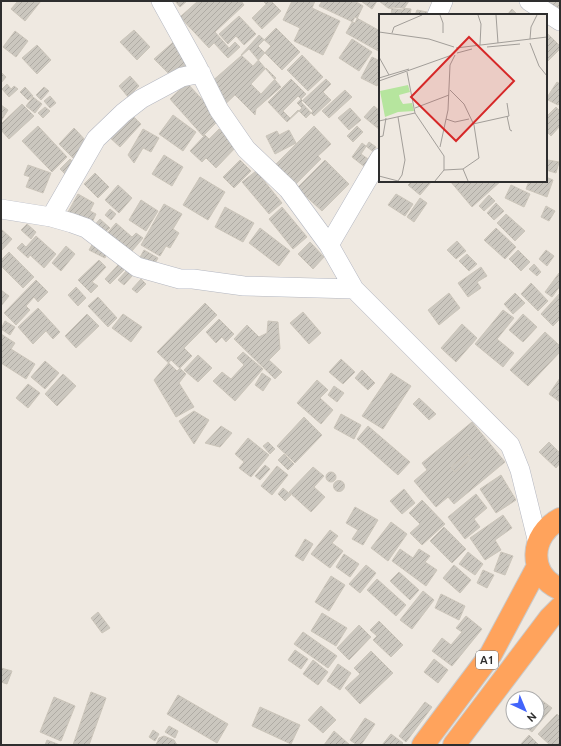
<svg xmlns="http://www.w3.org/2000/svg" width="561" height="746" font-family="Ubuntu,sans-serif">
<defs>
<pattern id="building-hatch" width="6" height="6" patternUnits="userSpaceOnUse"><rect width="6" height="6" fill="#cbc7bf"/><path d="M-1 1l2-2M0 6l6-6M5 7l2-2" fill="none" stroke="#afaba4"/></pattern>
</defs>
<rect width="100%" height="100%" fill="#efe9e1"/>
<path fill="url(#building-hatch)" stroke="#cbc5ba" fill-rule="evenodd" d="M 18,1 L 41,1 L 25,21 L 11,9 Z
M 175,1 L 187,1 L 180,7 Z
M 198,1 L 241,1 L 244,5 L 215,32 L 229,48 L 235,42 L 240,47 L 228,58 L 214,43 L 209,48 L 180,17 Z
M 263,1 L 271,1 L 281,11 L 262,29 L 252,18 L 266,4 Z
M 292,1 L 315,1 L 312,8 L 340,21 L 323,55 L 294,41 L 300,28 L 283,20 Z
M 322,1 L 355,1 L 363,6 L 355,23 L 319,6 Z
M 361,1 L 377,1 L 372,9 Z
M 379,1 L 409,1 L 403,10 L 388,8 Z
M 545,1 L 560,1 L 560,10 Z
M 392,7 L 411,9 L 410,15 L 391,15 Z
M 512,9 L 518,15 L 507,15 Z
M 417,10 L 427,12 L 427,15 L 415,15 Z
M 239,16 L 256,34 L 244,45 L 236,36 L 228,44 L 219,34 Z
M 355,17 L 380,31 L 380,52 L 346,33 Z
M 276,28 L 300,52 L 282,70 L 258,46 Z
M 134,30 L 150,47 L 137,60 L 120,42 Z
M 15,31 L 28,41 L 16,57 L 3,47 Z
M 546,32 L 560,46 L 560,49 L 546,63 Z
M 259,35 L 271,46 L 253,66 L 241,55 Z
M 179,37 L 196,65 L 171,76 L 154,59 Z
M 352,39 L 372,52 L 359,71 L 339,58 Z
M 37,45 L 51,60 L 37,74 L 22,58 Z
M 249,49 L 281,87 L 256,109 L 255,115 L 235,95 L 222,107 L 210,83 Z
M 302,55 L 323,77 L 308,91 L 287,70 Z
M 372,57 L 380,61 L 380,80 L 377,86 L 361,78 Z
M 266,68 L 276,78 L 261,94 L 251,84 Z
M 1,72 L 6,77 L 1,83 Z
M 130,76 L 139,86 L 128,97 L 119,86 Z
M 291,79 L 306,94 L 297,103 L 302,108 L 287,122 L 268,102 Z
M 326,79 L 331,84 L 323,92 L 331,100 L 314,116 L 301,102 Z
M 557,82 L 560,84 L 560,102 L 558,105 L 546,99 Z
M 187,83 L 220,119 L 203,136 L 170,99 Z
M 7,84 L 11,89 L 14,86 L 18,89 L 9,97 L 2,89 Z
M 25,87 L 33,96 L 28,100 L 20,92 Z
M 44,87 L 49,91 L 41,100 L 36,95 Z
M 345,90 L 352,97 L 329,118 L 322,111 Z
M 50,96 L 56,103 L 50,108 L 44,101 Z
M 298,96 L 313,111 L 306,118 L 298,110 L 290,118 L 283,111 Z
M 33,97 L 42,104 L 35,113 L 26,106 Z
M 22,104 L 34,116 L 9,139 L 1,130 L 1,124 Z
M 1,105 L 8,110 L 1,121 Z
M 374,106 L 380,111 L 380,130 L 364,117 Z
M 45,107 L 50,111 L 43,118 L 38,113 Z
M 556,107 L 560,111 L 560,126 L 551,136 L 546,131 L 546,117 Z
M 350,108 L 361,120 L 349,130 L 338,118 Z
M 129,112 L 141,124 L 120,147 L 107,135 Z
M 173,115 L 196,132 L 183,151 L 159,134 Z
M 38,126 L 67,157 L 52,172 L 22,141 Z
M 314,126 L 331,144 L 318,156 L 321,159 L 296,184 L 276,164 Z
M 357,126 L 363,132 L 353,142 L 347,136 Z
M 74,128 L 88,143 L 73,158 L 59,144 Z
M 143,129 L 159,138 L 151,152 L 143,148 L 134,163 L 128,155 Z
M 219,129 L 237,146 L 216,168 L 206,158 L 202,162 L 190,151 L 205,135 L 209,139 Z
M 289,130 L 296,143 L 275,154 L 266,136 L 277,131 L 279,135 Z
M 369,142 L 376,147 L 368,159 L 361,154 Z
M 362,143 L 380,157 L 370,171 L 352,157 Z
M 164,155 L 183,167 L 172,186 L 152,174 Z
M 70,159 L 77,166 L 67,176 L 60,169 Z
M 240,160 L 251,171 L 234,188 L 223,177 Z
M 325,160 L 349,184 L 322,211 L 297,188 Z
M 548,160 L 559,162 L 556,173 L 546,170 Z
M 28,165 L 51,173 L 43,193 L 26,187 L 30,177 L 24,175 Z
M 256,171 L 282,203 L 269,214 L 242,182 Z
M 95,173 L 109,187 L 98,198 L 84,184 Z
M 200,177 L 225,192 L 208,220 L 183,205 Z
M 546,177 L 553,180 L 547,197 L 526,189 L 529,181 L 546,181 Z
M 412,181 L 432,181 L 420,195 L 408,185 Z
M 450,181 L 501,181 L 472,207 Z
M 118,185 L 132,198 L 119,213 L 105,200 Z
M 511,185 L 530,194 L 524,207 L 505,198 Z
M 78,194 L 94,203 L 90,211 L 96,214 L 91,225 L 68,212 Z
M 396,194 L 413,204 L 405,216 L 388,205 Z
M 489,195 L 495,201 L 484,211 L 479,206 Z
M 420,198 L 427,203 L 414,222 L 407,217 Z
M 141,200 L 158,211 L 146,231 L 129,220 Z
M 496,203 L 504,211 L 494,220 L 487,213 Z
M 164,204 L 182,214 L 173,229 L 179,233 L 170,248 L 166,246 L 160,256 L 141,245 Z
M 546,206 L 555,211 L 549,221 L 541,217 Z
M 225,207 L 254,223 L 243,242 L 215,227 Z
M 282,207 L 307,237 L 293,249 L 269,219 Z
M 110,209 L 116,214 L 111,220 L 105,215 Z
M 506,214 L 525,231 L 515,241 L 497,223 Z
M 100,219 L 110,228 L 101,236 L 92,228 Z
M 116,223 L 132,237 L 136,233 L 143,238 L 127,257 L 104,237 Z
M 27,224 L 36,232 L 31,239 L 21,230 Z
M 260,228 L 290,251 L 279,266 L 249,243 Z
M 496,228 L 516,247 L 505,259 L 484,240 Z
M 1,229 L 12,239 L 2,250 L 1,249 Z
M 36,236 L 56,254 L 44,268 L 30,255 L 28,258 L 17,248 L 22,243 L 26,247 Z
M 457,241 L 466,251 L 456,259 L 447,250 Z
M 310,242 L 324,257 L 313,269 L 298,254 Z
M 93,243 L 108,251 L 105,258 L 89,250 Z
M 66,246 L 75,254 L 61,271 L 52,263 Z
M 144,250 L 158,258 L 153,267 L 139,259 Z
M 518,250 L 530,262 L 521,271 L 509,259 Z
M 546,250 L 554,256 L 547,266 L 539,259 Z
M 9,252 L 34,277 L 23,288 L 1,266 L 1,260 Z
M 467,254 L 477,264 L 469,271 L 459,261 Z
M 99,260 L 106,267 L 92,282 L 98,286 L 91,293 L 78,280 Z
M 119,264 L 125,269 L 110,284 L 105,279 Z
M 534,264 L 541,272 L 537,276 L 529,269 Z
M 481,267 L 487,276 L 477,282 L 481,288 L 468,297 L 458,283 Z
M 127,270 L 133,275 L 124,285 L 118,280 Z
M 559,273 L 560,286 L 552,297 L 545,292 Z
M 141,279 L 146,284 L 137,293 L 132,289 Z
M 36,280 L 48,292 L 38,302 L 34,297 L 26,306 L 30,310 L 16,325 L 4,313 Z
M 531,283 L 548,301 L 538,311 L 521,294 Z
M 76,287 L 86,298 L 78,306 L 68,295 Z
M 1,290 L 9,296 L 1,306 Z
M 449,293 L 460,308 L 439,325 L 428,310 Z
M 515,293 L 525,303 L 513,314 L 504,304 Z
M 560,293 L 560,319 L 553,326 L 541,314 Z
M 98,297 L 117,318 L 108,327 L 88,306 Z
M 205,303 L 217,315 L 184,348 L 192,356 L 177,371 L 157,352 Z
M 38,308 L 60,332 L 53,339 L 46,331 L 33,344 L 18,327 Z
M 503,310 L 514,318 L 497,339 L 514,353 L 503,367 L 475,344 Z
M 303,312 L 321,333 L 309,344 L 290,323 Z
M 87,314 L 99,326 L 76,348 L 65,336 Z
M 123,314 L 142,327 L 131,342 L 112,328 Z
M 523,314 L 537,327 L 523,342 L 509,330 Z
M 219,319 L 234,334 L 226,342 L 222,337 L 216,343 L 206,332 Z
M 5,321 L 15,327 L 10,335 L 1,329 Z
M 268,321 L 278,322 L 280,349 L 269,360 L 282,372 L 275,379 L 234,339 L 247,325 L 259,337 L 267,333 Z
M 462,324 L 477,338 L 456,362 L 441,348 Z
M 545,332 L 560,346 L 560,352 L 528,386 L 510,370 Z
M 1,334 L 15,343 L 11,349 L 35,364 L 26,379 L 1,363 Z
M 243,352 L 263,369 L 235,401 L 213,381 L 222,372 L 231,379 L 244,365 L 237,358 Z
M 198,355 L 212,368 L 198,382 L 184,370 Z
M 341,359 L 355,372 L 343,384 L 329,372 Z
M 171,360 L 186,374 L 179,383 L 194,407 L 176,417 L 154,380 Z
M 45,361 L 59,373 L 45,389 L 31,377 Z
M 362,370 L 375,383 L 368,390 L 355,378 Z
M 262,373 L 271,379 L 263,391 L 255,385 Z
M 391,373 L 411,386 L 383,429 L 362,416 Z
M 63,374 L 76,386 L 57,406 L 45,394 Z
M 560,378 L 560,402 L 549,394 Z
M 317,380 L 328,390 L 320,398 L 333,410 L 321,424 L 297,403 Z
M 28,384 L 40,393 L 28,408 L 16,398 Z
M 334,386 L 344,393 L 337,402 L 328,395 Z
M 419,398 L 436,414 L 429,420 L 413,404 Z
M 194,411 L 209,420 L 194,444 L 179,421 Z
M 341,414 L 361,425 L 354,439 L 334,428 Z
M 304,417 L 322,435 L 295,463 L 277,446 Z
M 472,422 L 505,462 L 454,504 L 448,497 L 436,507 L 414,481 L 427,470 L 422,463 ZM 467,454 L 471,459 L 455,472 L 451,467 Z
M 221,426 L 232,433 L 220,447 L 205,443 Z
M 368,426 L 410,462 L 398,475 L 357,439 Z
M 248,438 L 269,455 L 251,477 L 239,468 L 244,462 L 235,454 Z
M 268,442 L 275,449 L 270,454 L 263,446 Z
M 549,442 L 560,453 L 560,463 L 556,468 L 539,452 Z
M 284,454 L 294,464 L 288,470 L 278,460 Z
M 467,454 L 471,459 L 455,472 L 451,467 Z
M 265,465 L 270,469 L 260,480 L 255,476 Z
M 277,466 L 288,475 L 272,495 L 261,486 Z
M 313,467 L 324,476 L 314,487 L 325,497 L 311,512 L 289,492 Z
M326 477a5 5 0 1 1 10 0a5 5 0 1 1-10 0Z
M 501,475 L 516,500 L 496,513 L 480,489 Z
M333.5 486a5.5 5.5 0 1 1 11 0a5.5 5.5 0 1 1-11 0Z
M 283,488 L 291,495 L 285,501 L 278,494 Z
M 404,489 L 415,503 L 402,514 L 390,501 Z
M 476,494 L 487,508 L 474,519 L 480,527 L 465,539 L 448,517 Z
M 422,500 L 445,524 L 422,545 L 410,533 L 420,524 L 409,513 Z
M 355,507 L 378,520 L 363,545 L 352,539 L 358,530 L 346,523 Z
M 503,515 L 512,528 L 495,540 L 501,550 L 485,560 L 470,538 Z
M 391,522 L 407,534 L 388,561 L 371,548 Z
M 444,527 L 466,549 L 452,563 L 430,541 Z
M 330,530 L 338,536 L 332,543 L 343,551 L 330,568 L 311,554 Z
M 305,539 L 313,544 L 303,561 L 295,556 Z
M 400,549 L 413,558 L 419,549 L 430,556 L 425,562 L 437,570 L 426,586 L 392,561 Z
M 468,552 L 483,564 L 475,575 L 459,564 Z
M 501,552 L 513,556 L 505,575 L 494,571 Z
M 344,554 L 359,564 L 350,577 L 336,567 Z
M 366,565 L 376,573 L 360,593 L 349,584 Z
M 454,565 L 471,580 L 460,593 L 443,578 Z
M 483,570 L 494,575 L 487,588 L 477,583 Z
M 399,572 L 419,590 L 410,600 L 390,581 Z
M 331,576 L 345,585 L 329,611 L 315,602 Z
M 377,579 L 406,605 L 396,616 L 367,590 Z
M 423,591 L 434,600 L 412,629 L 400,620 Z
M 441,594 L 465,606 L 459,620 L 435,608 Z
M 98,612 L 110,628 L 102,633 L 91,618 Z
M 322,613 L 347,628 L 336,646 L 311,631 Z
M 466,616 L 482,629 L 452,666 L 432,651 L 442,638 L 451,645 L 462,632 L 456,628 Z
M 379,621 L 403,645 L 391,657 L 373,640 L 377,636 L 370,630 Z
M 359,625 L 371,637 L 349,660 L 337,648 Z
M 303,632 L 337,656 L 328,668 L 294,644 Z
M 295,650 L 308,659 L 301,669 L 288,660 Z
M 371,651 L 393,673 L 360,704 L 345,688 L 360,674 L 354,668 Z
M 434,659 L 448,670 L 438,683 L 424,672 Z
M 313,660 L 328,672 L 318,685 L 303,674 Z
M 338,664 L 351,673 L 340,690 L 327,681 Z
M 1,668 L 12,671 L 7,684 L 1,682 Z
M 91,692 L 106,698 L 89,745 L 73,745 Z
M 178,695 L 228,724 L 217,743 L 167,714 Z
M 54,697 L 75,706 L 61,741 L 40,732 Z
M 540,699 L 552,708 L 532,732 L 520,723 L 537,722 L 537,703 Z
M 425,702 L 432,707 L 406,742 L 399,736 Z
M 321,706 L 336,720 L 323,733 L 308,720 Z
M 260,707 L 300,725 L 291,744 L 252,726 Z
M 557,714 L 560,717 L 560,743 L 558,745 L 550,745 L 538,734 Z
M 365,718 L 375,724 L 361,745 L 357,745 L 350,740 Z
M 169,726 L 178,731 L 175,738 L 165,732 Z
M 153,730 L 159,734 L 155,741 L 149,737 Z
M 334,731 L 350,745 L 324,745 Z
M 391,734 L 403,743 L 401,745 L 382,745 Z
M 529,735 L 539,745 L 520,745 Z
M 164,736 L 174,740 L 177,745 L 156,745 L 159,738 Z
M 47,740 L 60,745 L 45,745 Z"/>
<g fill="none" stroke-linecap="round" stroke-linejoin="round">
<defs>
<path id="street" d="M 161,1 L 196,64 L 219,110 L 246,149 L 288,189 L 329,245 L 354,289 L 510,445 L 520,470 L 538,543
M 529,1 L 560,21
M 437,15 L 443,1
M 1,209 L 51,217 L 72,223 L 86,228 L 137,267 L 180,279 L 193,279 L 244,286 L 354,289
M 51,217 L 96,139 L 123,113 L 141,99 L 182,77 L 201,73
M 329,245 L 380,158"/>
<path id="highway" d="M 560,519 C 530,535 527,574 560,589
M 423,745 L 491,654 L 538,566
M 454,745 L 550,618 L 560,608"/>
</defs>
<use href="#street" stroke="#b4b7c1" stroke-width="20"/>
<use href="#highway" stroke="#c9c9c9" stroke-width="24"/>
<use href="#street" stroke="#fff" stroke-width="19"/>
<use href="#highway" stroke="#ffa35c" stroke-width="22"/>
</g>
<g text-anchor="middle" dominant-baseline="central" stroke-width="3.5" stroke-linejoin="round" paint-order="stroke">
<rect fill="#fff" stroke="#6d6d6d" stroke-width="1" x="476" y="651" width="22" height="18" rx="3"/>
<g font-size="11" font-weight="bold" fill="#2e2e2e">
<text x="487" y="660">A1</text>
</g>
</g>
<g transform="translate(379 14)">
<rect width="168" height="168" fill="#efe9e1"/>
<path d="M 29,71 L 31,78 L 20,81 L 21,85 L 24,90 L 33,89 L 35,97 L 19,98 L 6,103 L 1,77 Z" fill="#b6e59e"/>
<path fill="none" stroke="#a29e99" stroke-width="1" d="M 61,1 L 64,9 L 64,19M 99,1 L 102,10 L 101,31M 117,1 L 119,29M 0,18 L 50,25 L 75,33M 13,19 L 15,13 L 43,1M 151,25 L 152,13 L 158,1M 151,29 L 160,52 L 168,62M 108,33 L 141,30M 77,34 L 168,23M 78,39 L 93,35M 0,43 L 10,61M 28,58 L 36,99 L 65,142 L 65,156 L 56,167M 0,64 L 30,55M 0,67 L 73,41M 36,94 L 70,81M 128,102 L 131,116 L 133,117M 67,105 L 76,108 L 90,105M 0,107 L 36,99M 94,110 L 130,102 L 128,89M 0,123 L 4,122 L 7,104M 61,133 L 69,96 L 71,51 L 76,41M 84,155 L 89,167M 65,156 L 84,155 L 100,144 L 95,111 L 85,90 L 71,76M 0,162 L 19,167 L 23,161 L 26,146 L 19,103"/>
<path fill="#d62828" fill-opacity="0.15" stroke="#d62828" stroke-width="2" d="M 90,23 L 135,67 L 77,127 L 32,83 Z"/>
<rect width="168" height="168" fill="none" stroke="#2e2e2e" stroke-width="2"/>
</g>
<rect width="561" height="746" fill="none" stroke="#2e2e2e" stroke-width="4"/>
<g transform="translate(525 710) rotate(136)"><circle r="19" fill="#ffffff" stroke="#ababab"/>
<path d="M0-3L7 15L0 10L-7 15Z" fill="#4264fb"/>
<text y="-6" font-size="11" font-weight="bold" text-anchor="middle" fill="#2e2e2e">N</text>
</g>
</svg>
